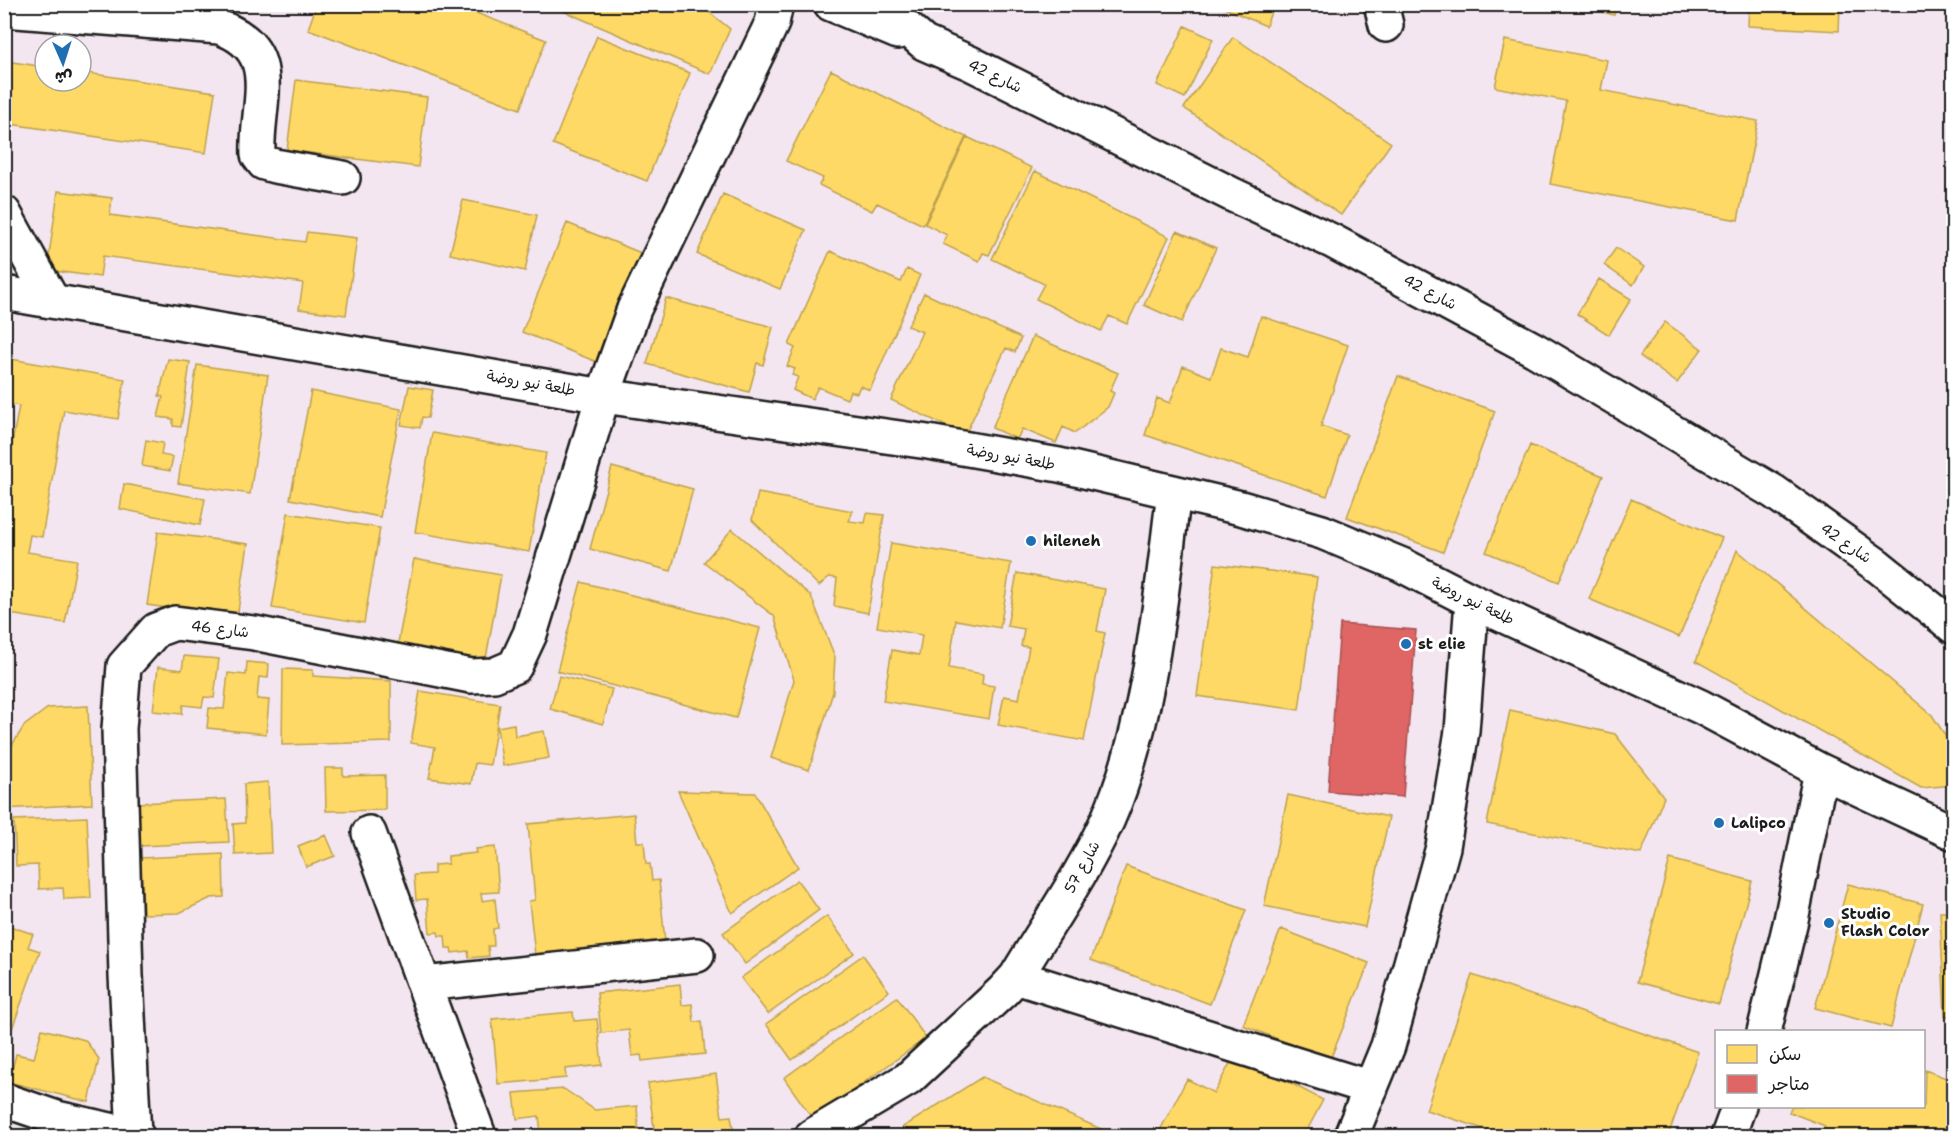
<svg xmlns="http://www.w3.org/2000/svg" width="1958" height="1141" font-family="'Shantell Sans','Playpen Sans Arabic',sans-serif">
<rect width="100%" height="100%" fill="#f4e6f0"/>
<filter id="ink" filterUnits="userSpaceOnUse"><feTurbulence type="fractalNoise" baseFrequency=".0167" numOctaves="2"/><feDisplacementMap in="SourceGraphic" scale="12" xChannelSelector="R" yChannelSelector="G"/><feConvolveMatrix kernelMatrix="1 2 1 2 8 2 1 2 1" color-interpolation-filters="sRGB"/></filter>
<g filter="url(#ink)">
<path fill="#ffd966" stroke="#bba050" stroke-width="1.5" d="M 317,4 L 453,4 L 546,40 L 520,109 L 308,29 Z
M 547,4 L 699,4 L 730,29 L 710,74 Z
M 1215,4 L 1274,4 L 1266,26 Z
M 1573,4 L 1616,4 L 1614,15 Z
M 1749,4 L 1840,4 L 1839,31 L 1748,26 Z
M 1185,26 L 1213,39 L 1185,98 L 1157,85 Z
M 597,36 L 690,73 L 647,181 L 553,144 Z
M 1233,37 L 1391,143 L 1341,215 L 1184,108 Z
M 1505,40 L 1607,60 L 1601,90 L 1758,121 L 1738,220 L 1550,184 L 1566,101 L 1495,87 Z
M 6,61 L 45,67 L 45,81 L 81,81 L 81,72 L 215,92 L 206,153 L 4,123 Z
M 831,70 L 966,137 L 923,225 L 877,203 L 872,211 L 819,185 L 823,178 L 786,161 Z
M 296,80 L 427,97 L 418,167 L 287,150 Z
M 967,137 L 1032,168 L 989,255 L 983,253 L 979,261 L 943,244 L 947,235 L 925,224 Z
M 1035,171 L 1169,237 L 1127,324 L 1109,316 L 1101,331 L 1036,299 L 1044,284 L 992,259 Z
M 58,191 L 112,198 L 110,215 L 305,242 L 307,232 L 357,238 L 346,315 L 299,309 L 303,283 L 103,256 L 100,277 L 47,270 Z
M 723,194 L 806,230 L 780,289 L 697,254 Z
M 463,200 L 537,215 L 525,271 L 450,254 Z
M 567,223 L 641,253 L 597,362 L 522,332 Z
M 1177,231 L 1216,248 L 1182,322 L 1144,305 Z
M 1616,248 L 1644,267 L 1633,285 L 1604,265 Z
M 830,251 L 901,282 L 907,269 L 920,275 L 870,390 L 860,386 L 857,393 L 850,391 L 847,399 L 818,387 L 812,399 L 793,390 L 798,377 L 792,375 L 795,369 L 787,366 L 795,348 L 789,345 Z
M 1599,279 L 1631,299 L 1609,335 L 1577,314 Z
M 924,293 L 1021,338 L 1015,352 L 1006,348 L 965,435 L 891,400 L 922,332 L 908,326 Z
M 666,298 L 773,327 L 763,365 L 757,363 L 749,392 L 647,364 Z
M 1261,316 L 1348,345 L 1321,426 L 1347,435 L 1327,496 L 1145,435 L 1157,398 L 1170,403 L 1183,366 L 1211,377 L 1221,348 L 1248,357 Z
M 1665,322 L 1702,349 L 1677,383 L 1640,356 Z
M 1033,336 L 1118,373 L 1110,391 L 1114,393 L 1108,407 L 1075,433 L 1063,427 L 1056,443 L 1022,429 L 1017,439 L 992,428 Z
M 11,359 L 125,379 L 118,419 L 64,410 L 42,537 L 30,535 L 27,552 L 77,560 L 65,623 L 4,613 L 4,486 L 19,406 L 4,403 Z
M 168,359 L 190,362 L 181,427 L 173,426 L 173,419 L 158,417 L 163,397 L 159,396 Z
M 197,365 L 268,375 L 250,494 L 178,483 Z
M 1398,376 L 1495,411 L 1443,552 L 1347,517 Z
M 409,386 L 433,390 L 428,418 L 422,417 L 420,428 L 401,425 Z
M 311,391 L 401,409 L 380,517 L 290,499 Z
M 432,433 L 546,453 L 529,552 L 415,532 Z
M 146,440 L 163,443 L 161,455 L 173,457 L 170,471 L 142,466 Z
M 1530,445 L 1603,476 L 1559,582 L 1486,552 Z
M 612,467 L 693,489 L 671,571 L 590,549 Z
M 124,484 L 205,499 L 200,525 L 120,509 Z
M 758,493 L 853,511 L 849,521 L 865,523 L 867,513 L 884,515 L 868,613 L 834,606 L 837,578 L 829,577 L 819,586 L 752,520 Z
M 1631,499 L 1722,538 L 1679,637 L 1589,599 Z
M 288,513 L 380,528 L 364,623 L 272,608 Z
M 732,529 L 811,596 L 835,657 L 833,692 L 809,770 L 771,758 L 794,680 L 774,616 L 704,562 Z
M 158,532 L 248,544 L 237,618 L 147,605 Z
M 891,543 L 1011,563 L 1000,628 L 956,620 L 949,668 L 983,674 L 982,684 L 994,686 L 989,719 L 883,701 L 892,650 L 919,655 L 922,635 L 877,627 Z
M 1737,550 L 1932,715 L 1954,749 L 1954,785 L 1921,788 L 1696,661 Z
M 414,559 L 501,575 L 485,664 L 397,648 Z
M 1215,564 L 1317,577 L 1299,710 L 1197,696 Z
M 1017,573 L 1105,589 L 1097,631 L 1105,633 L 1084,741 L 998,725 L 1004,696 L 1019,699 L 1029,647 L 1021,646 L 1024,629 L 1007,626 Z
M 581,582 L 760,628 L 736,718 L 557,671 Z
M 184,656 L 219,659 L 214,698 L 204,697 L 202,707 L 183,705 L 182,714 L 153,711 L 158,667 L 182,670 Z
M 247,662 L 269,664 L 268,678 L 259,677 L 257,699 L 269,700 L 266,734 L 207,728 L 209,708 L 224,709 L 228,673 L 246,675 Z
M 283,669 L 313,670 L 313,676 L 391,681 L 391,742 L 282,745 Z
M 559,676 L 612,689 L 603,724 L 550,709 Z
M 420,691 L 500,704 L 490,765 L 475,763 L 471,784 L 429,778 L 435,747 L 411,743 Z
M 88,706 L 92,804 L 4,809 L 4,758 L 24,726 L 48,708 Z
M 1510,710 L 1615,734 L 1664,797 L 1641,854 L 1487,824 Z
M 514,724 L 515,736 L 544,731 L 549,758 L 503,766 L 497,727 Z
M 325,768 L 343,768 L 343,776 L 385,775 L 385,810 L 326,811 Z
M 268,782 L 271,853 L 235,855 L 233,824 L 245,823 L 244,784 Z
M 678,791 L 755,793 L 798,867 L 732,913 Z
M 1288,795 L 1389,817 L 1365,927 L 1264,906 Z
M 226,799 L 229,842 L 140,846 L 138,803 Z
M 634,814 L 637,842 L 644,842 L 646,864 L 650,864 L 652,881 L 659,880 L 665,942 L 535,955 L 529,901 L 535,900 L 528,824 Z
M 87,817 L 91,898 L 64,899 L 63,888 L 39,889 L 38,865 L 16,866 L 14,820 Z
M 4,826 L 8,826 L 9,849 L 4,849 Z
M 326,835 L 335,856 L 306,867 L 298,846 Z
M 495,847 L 499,892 L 481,893 L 482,901 L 495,899 L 498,928 L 493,929 L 494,946 L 488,946 L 489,956 L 469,958 L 468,951 L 452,953 L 451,948 L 446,948 L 445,936 L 439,936 L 438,932 L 430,933 L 427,899 L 416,900 L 414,875 L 434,874 L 434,865 L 448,864 L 448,856 L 476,853 L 475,849 Z
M 223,854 L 224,897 L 211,898 L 179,913 L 143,914 L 141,858 Z
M 1670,859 L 1752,881 L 1719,1004 L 1637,982 Z
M 1126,866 L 1246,910 L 1210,1004 L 1091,960 Z
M 797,880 L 819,910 L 745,964 L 723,933 Z
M 1848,884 L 1923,904 L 1891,1028 L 1815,1008 Z
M 1940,912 L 1954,912 L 1954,1017 L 1945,1017 Z
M 827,916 L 854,953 L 768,1014 L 741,978 Z
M 4,924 L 33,934 L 28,947 L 40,951 L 4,1051 Z
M 1281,929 L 1369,963 L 1330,1060 L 1243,1025 Z
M 863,955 L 889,991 L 792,1060 L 766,1024 Z
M 1472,975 L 1698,1052 L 1668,1136 L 1505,1136 L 1426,1110 Z
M 680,984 L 682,1005 L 692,1004 L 694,1022 L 702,1021 L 705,1054 L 642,1061 L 641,1055 L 632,1056 L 629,1030 L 601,1033 L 597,993 Z
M 897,997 L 926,1038 L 813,1119 L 784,1078 Z
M 573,1012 L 574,1021 L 597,1019 L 602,1065 L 565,1069 L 566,1078 L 498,1084 L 492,1019 Z
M 42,1029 L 85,1040 L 99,1059 L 89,1102 L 9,1082 L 16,1054 L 34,1058 Z
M 1235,1054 L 1323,1100 L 1304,1136 L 1157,1136 L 1187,1079 L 1214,1093 Z
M 1925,1070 L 1954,1081 L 1954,1136 L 1821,1136 L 1825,1126 L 1789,1112 L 1792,1106 L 1924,1106 Z
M 716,1074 L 722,1117 L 731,1116 L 734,1134 L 740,1133 L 741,1136 L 655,1136 L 648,1083 Z
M 982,1077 L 1117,1136 L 899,1136 L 903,1127 Z
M 564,1089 L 595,1110 L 637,1106 L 639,1136 L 557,1136 L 556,1132 L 541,1133 L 539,1116 L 517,1119 L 514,1093 Z"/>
<path fill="#e06666" stroke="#a55050" stroke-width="1.5" d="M 1340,624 L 1416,630 L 1403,797 L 1328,791 Z"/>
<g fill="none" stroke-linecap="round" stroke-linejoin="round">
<defs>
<path id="minor" d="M 831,4 L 898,32
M 880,4 L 924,43 L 970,63 L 1233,195 L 1332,241 L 1535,350 L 1774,492 L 1878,566 L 1954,627
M 1381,4 L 1386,25
M 4,10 L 219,27 C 285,50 255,104 258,155 L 264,163 L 275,166 L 343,178
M 4,213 L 52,300
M 4,293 L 603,396 L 928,442 L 1059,465 L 1241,508 L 1322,532 L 1402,565 L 1472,601 L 1701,707 L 1821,771 L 1954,833
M 369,833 L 479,1136
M 1016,977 L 1371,1088
M 424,984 L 697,955
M 1764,1032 L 1791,920 L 1821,771
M 4,1100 L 57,1118 L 137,1136
M 134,1136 L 126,975 L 119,729 L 124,666 L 156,630 L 175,623 L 254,633 L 471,676 L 494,675 L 515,666 L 530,634 L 603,396 L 634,309 L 772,23 L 776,4
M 812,1136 L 908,1079 L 1003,991 L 1016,977 C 1047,925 1083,874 1108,819 C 1150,723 1161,595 1174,492
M 1351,1136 L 1388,1046 L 1443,847 L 1462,731 L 1472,601
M 1728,1136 L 1739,1106"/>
</defs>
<use href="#minor" stroke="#1c1c1c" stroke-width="38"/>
<use href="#minor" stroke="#fff" stroke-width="33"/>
</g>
</g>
<g fill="#1f6fb2" stroke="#fff" stroke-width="2">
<circle cx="1031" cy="541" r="6"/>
<circle cx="1406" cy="644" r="6"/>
<circle cx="1719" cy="823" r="6"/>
<circle cx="1829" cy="923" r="6"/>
</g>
<g text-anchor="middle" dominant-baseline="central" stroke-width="6" stroke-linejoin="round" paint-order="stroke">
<g font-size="15" fill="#1c1c1c" stroke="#fff">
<text transform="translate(995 76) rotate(26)">شارع 42</text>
<text transform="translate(1430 292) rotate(28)">شارع 42</text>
<text transform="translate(531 383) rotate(10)">طلعة نيو روضة</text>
<text transform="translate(1011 457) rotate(10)">طلعة نيو روضة</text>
<text transform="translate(1846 543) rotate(35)">شارع 42</text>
<text transform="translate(1473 601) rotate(26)">طلعة نيو روضة</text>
<text transform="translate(220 629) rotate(7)">شارع 46</text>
<text transform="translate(1082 867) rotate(-61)">شارع 57</text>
</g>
<g font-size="15" font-weight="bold" fill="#1c1c1c" stroke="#fff" text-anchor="start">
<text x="1043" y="541">hileneh</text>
<text x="1418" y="644">st elie</text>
<text x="1731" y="823">Lalipco</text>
<text x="1841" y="914">Studio<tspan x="1841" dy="17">Flash Color</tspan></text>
</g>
</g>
<rect width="1958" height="1141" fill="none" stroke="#fff" stroke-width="24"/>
<rect x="12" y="12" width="1934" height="1117" fill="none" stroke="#1c1c1c" stroke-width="2" filter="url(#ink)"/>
<rect x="1715" y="1030" width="210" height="78" fill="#ffffff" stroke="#a4a4a4" stroke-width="1.5"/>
<rect x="1727" y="1045" width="30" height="18" fill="#ffd966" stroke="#a4a4a4" stroke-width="1.5"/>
<text x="1769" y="1060" font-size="18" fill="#1c1c1c">سكن</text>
<rect x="1727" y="1075" width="30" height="18" fill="#e06666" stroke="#a4a4a4" stroke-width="1.5"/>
<text x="1769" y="1090" font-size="18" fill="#1c1c1c">متاجر</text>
<g transform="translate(63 63) rotate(177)"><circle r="28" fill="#ffffff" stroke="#a4a4a4" stroke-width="1.5"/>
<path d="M0-4.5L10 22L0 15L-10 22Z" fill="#1f6fb2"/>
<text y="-9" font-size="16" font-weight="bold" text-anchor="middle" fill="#1c1c1c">ش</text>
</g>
</svg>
